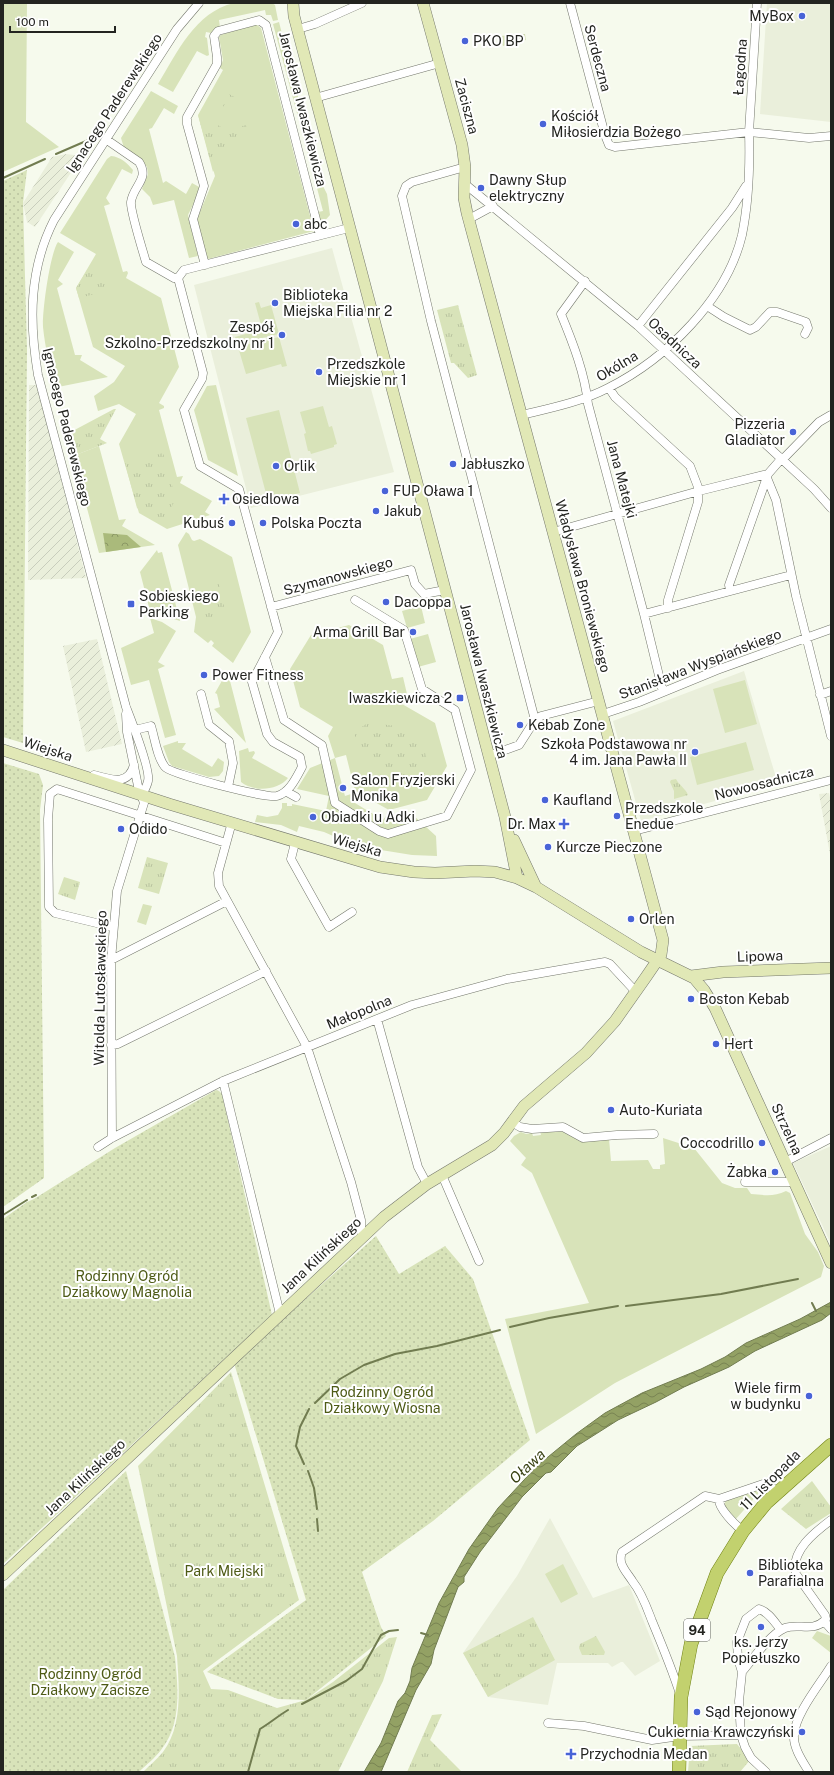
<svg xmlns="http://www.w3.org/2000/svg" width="834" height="1775" font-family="'Public Sans',sans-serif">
<defs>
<pattern id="industrial-furrows" width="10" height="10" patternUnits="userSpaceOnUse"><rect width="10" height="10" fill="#eaefdb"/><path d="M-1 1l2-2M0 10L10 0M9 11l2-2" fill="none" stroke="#c8cdbc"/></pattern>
<pattern id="forest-crowns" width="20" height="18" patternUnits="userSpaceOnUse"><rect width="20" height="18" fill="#aaba7b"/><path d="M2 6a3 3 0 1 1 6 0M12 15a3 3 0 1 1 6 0" fill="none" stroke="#8a9764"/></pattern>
<pattern id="park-tufts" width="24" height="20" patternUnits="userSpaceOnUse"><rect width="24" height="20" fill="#d8e3b9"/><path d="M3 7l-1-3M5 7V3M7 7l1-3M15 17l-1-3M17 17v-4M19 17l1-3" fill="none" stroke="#b9c39f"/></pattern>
<pattern id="garden-dots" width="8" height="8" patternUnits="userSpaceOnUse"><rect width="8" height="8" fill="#d8e3b9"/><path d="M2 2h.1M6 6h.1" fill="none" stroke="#b9c39f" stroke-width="1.8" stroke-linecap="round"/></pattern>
<pattern id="water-waves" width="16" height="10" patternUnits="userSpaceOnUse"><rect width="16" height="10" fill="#93a164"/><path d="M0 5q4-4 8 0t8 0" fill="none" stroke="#788352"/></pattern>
</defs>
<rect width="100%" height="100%" fill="#f6faed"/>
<path fill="#eaefdb" d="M 767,3 L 831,3 L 831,122 L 760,114 Z
M 332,248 L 394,472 L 251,508 L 194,285 Z
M 744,671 L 778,784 L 641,821 L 613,721 Z
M 831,1146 L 831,1244 L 793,1163 Z
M 550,1518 L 593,1598 L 629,1585 L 660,1661 L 635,1676 L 623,1662 L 621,1662 L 612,1667 L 608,1663 L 557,1663 L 548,1705 L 488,1697 L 463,1653 L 517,1576 Z"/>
<path fill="url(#industrial-furrows)" d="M 66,154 L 74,155 L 80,159 L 35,227 L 27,222 L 23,203 L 52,157 Z
M 29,385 L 37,385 L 86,578 L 28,580 Z
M 97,639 L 122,744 L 86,752 L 63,646 Z
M 829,793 L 831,802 L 830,854 L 819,794 Z"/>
<path fill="#d8e3b9" d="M 3,3 L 27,3 L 26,122 L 59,147 L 3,172 Z
M 234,3 L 272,3 L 275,5 L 278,20 L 273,21 L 271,15 L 266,15 L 265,10 L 219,20 L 220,27 L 211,33 L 206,32 L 205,37 L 207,38 L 209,55 L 207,56 L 197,51 L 173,92 L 158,84 C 177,53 195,12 234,3 Z
M 279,22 L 303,116 L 298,117 L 273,24 Z
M 251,25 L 257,25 L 261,28 L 314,231 L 208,259 L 206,256 L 197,219 L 215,176 L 198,115 L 223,70 L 220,68 L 223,60 L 219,37 L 221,35 Z
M 151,91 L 178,106 L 174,114 L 164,108 L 152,128 L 149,129 L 163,183 L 166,181 L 186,194 L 192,183 L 201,188 L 188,215 L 198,256 L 189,258 L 174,200 L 153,205 L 150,197 L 142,189 L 148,174 L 147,167 L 140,158 L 124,148 L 121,138 Z
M 304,118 L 320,180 L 327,194 L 330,215 L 321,225 L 318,212 L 323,211 L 301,127 L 305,126 L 303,120 L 299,120 Z
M 111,156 C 121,157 127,163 133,170 L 132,174 L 122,169 L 106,198 L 110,204 L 104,206 L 123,272 L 127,271 L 128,273 L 126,278 L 161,298 L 179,367 L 159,403 L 164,406 L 164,408 L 159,410 L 177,477 L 183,476 L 180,483 L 212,501 L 205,512 L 210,515 L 167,529 L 139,513 L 119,444 L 136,414 L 119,404 L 98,411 L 94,396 L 114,382 L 125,366 L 93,347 L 76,288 L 96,254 L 60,233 L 107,159 Z
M 58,242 L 74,252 L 58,280 L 63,284 L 57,288 L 75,355 L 82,355 L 80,360 L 108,377 L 53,388 C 50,367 45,347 43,327 C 42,312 50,253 58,242 Z
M 259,302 L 261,308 L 271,305 L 279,334 L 237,344 L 235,337 L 253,332 L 251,328 L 261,325 L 255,303 Z
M 279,337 L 287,366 L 282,367 L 281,364 L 246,374 L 238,347 Z
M 216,385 L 238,476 L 208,460 L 194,410 L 207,386 Z
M 323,406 L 329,427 L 332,426 L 337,444 L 334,445 L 334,447 L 311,454 L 310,451 L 308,451 L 304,434 L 306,433 L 300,412 Z
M 279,410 L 300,493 L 268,501 L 246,418 Z
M 99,446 L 119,520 L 126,519 L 122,526 L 155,545 L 99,553 L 73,456 Z
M 186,532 L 189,534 L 192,540 L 194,541 L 200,539 L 232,557 L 251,632 L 233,663 L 212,646 L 214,643 L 211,640 L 208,643 L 194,632 L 196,617 L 178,545 Z
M 157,550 L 158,553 L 162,552 L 180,621 L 150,611 L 140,572 Z
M 421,606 L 425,623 L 407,628 L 402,611 Z
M 150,618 L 162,622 L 176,631 L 158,662 L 165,666 L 158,669 L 176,735 L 165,738 L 149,680 L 131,685 L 121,648 L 154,633 Z
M 349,625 L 383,645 L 392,679 L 403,677 L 407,694 L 402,704 L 435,723 L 447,766 L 427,800 L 389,810 L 355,791 L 346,755 L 335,758 L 345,796 L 351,794 L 353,796 L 350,800 L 383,820 L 386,816 L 389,817 L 390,822 L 414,816 L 436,836 L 437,856 L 412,855 L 381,850 L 347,842 L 324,832 L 299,826 L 297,832 L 281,825 L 255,822 L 257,815 L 267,817 L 278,815 L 282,808 L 282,803 L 287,803 L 287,806 L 292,806 L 292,804 L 326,811 L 329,796 L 297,789 L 310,768 L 335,758 L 328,736 L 333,727 L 300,707 L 290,669 L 311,635 Z
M 428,634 L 436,662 L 418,667 L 410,639 Z
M 228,670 L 234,676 L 229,677 L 246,743 L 214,709 L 220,707 L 217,694 L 215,693 Z
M 745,680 L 757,724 L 725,733 L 713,689 Z
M 178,741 L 178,743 L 186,743 L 182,749 L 212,767 L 218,758 L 224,762 L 223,771 L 219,776 L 209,777 L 172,766 L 169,762 L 163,746 Z
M 746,742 L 754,770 L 697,785 L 690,757 Z
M 248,748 L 249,752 L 254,751 L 255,753 L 252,758 L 288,778 C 278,791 253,792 241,782 L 239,751 Z
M 143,904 L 152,906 L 146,925 L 137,922 Z
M 557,1129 L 609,1139 L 611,1161 L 648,1160 L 653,1169 L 660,1169 L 660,1165 L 665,1164 L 663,1138 L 694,1148 L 722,1183 L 735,1188 L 747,1188 L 751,1194 C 764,1195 774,1197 786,1191 L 790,1193 L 805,1234 L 818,1252 L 824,1266 L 821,1277 L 615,1383 L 536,1434 L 505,1319 L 589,1303 L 532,1173 L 521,1165 L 526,1158 L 510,1141 L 514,1136 L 521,1132 L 526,1134 L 532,1133 L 533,1136 L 541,1135 L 540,1131 Z
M 758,1490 L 758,1494 L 735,1520 L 724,1506 L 726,1500 Z
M 563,1564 L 578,1594 L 561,1603 L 545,1574 Z
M 817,1631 L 831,1636 L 831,1653 L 812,1638 Z"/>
<path fill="url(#forest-crowns)" d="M 103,533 L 127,535 L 141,547 L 106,552 Z"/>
<path fill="url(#park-tufts)" d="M 525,34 L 526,40 L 503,46 L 500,36 Z
M 229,94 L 240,100 L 233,112 L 223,106 Z
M 198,115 L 227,130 L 246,125 L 250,140 C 224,147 226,149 213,172 Z
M 91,264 L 119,288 L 79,298 L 76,288 Z
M 458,305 L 477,375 L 468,378 L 454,363 L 451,363 L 437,310 Z
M 114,409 L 116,409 L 100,439 L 107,443 L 73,456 L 67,434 Z
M 163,453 L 176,499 L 163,522 L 137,508 L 125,463 Z
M 219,584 L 227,620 L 207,624 L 199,588 Z
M 373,723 L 403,727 L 420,735 L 429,767 L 417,787 L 407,790 L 373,770 C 376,759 371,750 359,751 L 354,732 L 366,724 Z
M 676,779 C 679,785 686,789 688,795 L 674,799 L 674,791 L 670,782 L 671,780 Z
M 147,857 L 168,863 L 159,894 L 138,888 Z
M 64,877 L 80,882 L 75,900 L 58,894 Z
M 231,1372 L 299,1600 L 203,1671 L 211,1689 L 228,1690 L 277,1708 L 306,1700 L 333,1682 L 389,1638 L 397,1637 L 383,1681 L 338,1772 L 143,1772 C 149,1766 157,1759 163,1752 C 183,1726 179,1687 177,1656 L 138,1466 Z
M 812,1481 L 831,1507 L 831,1513 L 806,1529 L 781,1509 Z
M 533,1617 L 555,1660 L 488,1697 L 463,1653 Z
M 596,1636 L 605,1652 L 604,1655 L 582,1655 L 579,1648 L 580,1644 Z
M 442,1714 L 430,1740 L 462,1772 L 407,1772 L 432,1715 Z
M 737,1744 L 750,1760 L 740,1772 L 688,1772 L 690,1746 Z"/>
<path fill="url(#garden-dots)" d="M 27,170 L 23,203 L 27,350 L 23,743 L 3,737 L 3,181 Z
M 3,763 L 39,774 L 43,785 L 40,810 L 44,1174 L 44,1178 L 3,1207 Z
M 216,1090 L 219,1091 L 222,1094 L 272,1315 L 3,1564 L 3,1219 L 27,1202 L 34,1199 L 115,1148 Z
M 376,1236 L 399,1274 L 445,1246 L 473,1279 L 530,1440 L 433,1521 L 362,1572 L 381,1627 L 386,1636 L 306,1700 L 278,1699 L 207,1672 L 306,1600 L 234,1363 Z
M 126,1471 L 175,1657 C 178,1688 182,1724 161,1750 C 155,1758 146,1765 139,1772 L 3,1772 L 3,1590 Z"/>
<path fill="url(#water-waves)" stroke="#717c50" d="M 831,1302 L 831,1313 L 822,1320 L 755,1351 L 729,1367 L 684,1387 L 656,1402 L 618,1420 L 577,1446 L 551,1472 L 546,1473 L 522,1497 L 480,1552 L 464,1577 L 464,1582 L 458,1587 L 434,1650 L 431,1664 L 416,1690 L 381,1772 L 364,1772 L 381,1743 L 398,1701 L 405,1693 L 410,1681 L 412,1668 L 439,1603 L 469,1549 L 498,1508 L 537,1466 L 576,1434 L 605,1413 L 642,1393 L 701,1369 L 725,1357 L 746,1343 L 800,1319 Z"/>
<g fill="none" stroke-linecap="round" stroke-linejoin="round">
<path stroke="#717c50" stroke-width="2" d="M 56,154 L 93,138
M 3,178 L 45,159
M 32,1197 L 36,1195
M 3,1215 L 27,1200
M 812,1303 L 816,1311
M 626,1306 L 721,1294 L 798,1279
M 510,1327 L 549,1318 L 618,1306
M 315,1403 L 340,1379 L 364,1365 L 395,1354 L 437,1346 L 500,1330
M 304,1464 L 296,1446 L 300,1427 L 309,1409
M 308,1471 L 314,1488 L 317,1509
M 317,1519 L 318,1531
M 421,1633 L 428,1635
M 302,1704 L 346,1681 L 362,1669 L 381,1635 L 389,1631 L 398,1630
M 248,1772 L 260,1729 C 270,1723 278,1716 288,1710"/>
<defs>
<path id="street" d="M 570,3 L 605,135 L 609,145 L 615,147 L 749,132 L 757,3
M 298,29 L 315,24 L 362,3
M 315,98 L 440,63
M 107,140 L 139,162 C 150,179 133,186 131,202 C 130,209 143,252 146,262 L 174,278 L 178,278
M 465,167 L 412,182 L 406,186 L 402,196 L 431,321 L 535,720
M 465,184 L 638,326 L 814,489 L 831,508
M 469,219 L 493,206
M 205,265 L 193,219 L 204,186 L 187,124 L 187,117 L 217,64 L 217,57 L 214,36 L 218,31 L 259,20 L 266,25 L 320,235
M 178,278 L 184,270 L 349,228
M 585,281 L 561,314 C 573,343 585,374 588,404 L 644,614 L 663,692
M 707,306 L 724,317 L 750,330 L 756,327 L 770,312 L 777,312 L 806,322 L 808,328 L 805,334
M 638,326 L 732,208 L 746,186
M 609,388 L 615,397 L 690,466 L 698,487 L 698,502 L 668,600 L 668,608
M 522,415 C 551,408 581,402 608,388 C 666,359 727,299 742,235 C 749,201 750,166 749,132 L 809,138 L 831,136
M 783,459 L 819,422 L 831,415
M 767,478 L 776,500 L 796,596 L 831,736
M 553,532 L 699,491 L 768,474
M 730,590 L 729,585 L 768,474 L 782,458
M 271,607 L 411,570 L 415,584 L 424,594 L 445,590
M 644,614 L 791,575
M 265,657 L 284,720 L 322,745 L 335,803 L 379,831 L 388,834 L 447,816 L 471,770 L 455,710 L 422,689 L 404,630 L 355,600
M 201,694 L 209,725 L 229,741 L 233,763 L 228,787
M 820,695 L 831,691
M 603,714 L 639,702 L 717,670 L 831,629
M 135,730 L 151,726 C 155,739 157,757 165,767 C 170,774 268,799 277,796 C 290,792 296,778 302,767 L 300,757 L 273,742 L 267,734 L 252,682 L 278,632 L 239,489 L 200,466 L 184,410 L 202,379 L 203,373 L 178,278
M 488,756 L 519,745 L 535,720 L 541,716 L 599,701
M 94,775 C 110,779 128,787 134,765
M 287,792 L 296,797
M 142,795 C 144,791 147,786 148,781 C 151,770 131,720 126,707 L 38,375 C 29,321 29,269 54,220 L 177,29 L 199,3
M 232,822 L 218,873 L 219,886 L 307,1047 L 351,1182 L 361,1220 L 361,1229 L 363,1237
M 634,831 L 831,780
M 295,843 L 291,859 L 329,927 L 352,912
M 113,927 L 55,913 L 49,907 L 48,819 L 50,794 L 57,789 L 226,843
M 111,960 L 227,901
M 377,1019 L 418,1167 L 427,1184
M 111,1045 L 118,1044 L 266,971
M 223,1081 L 280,1314
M 512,1122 L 520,1127 L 532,1129 L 563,1127 L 583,1138 L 617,1135 L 654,1134
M 112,1138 L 111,960 L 117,891 L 144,803 L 138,786 L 127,732 L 126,714
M 98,1147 L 112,1138 L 223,1081 L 412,1005 L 507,979 L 605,962 L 610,964 L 636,992
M 785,1162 L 831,1138
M 442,1175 L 479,1261
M 745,1182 L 794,1182
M 719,1499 C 718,1508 735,1525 743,1531
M 824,1621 L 826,1619 L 825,1615 L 796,1574 C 790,1551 815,1532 831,1520
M 824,1621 L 831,1629
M 742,1672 C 752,1660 770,1634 785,1628 C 798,1623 813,1632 824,1621
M 680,1694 C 672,1669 662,1645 652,1621 C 647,1608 642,1593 633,1582 C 627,1572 617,1564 622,1552 L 705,1496 L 719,1499 L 763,1484 L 769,1485 L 777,1492
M 548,1723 L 584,1726 L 652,1740 L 680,1736 L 741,1735
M 766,1772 L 751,1758 L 745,1747 L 741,1735 L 739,1701 L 742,1672 L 738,1659 L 737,1642 L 746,1619 L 759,1609 C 769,1612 775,1623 781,1630
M 809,1772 C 803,1762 793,1748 794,1735 C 795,1714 820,1684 831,1666"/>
<path id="secondary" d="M 293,3 L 294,16 L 505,817 L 517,878
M 3,750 L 169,804 L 380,867 L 414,872 L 435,873 L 475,871 L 495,872 L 517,878 L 536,887 L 641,952 L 694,978 L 704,990 L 715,1008 L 831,1263
M 514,840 L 536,887
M 691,976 L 723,972 L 831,968
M 3,1575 L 384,1217 L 427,1184 L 492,1145 L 504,1133 L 524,1106 L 586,1053 L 615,1021 L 646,977 L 661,955 L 663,940 L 467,213 L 464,198 L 465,167 L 462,145 L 423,3"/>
<path id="primary" d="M 679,1772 L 681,1697 L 691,1644 L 717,1573 L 743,1531 L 766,1503 L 831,1445"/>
</defs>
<use href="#street" stroke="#74776c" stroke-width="9"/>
<use href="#secondary" stroke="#74776c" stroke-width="12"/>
<use href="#primary" stroke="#708114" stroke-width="14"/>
<use href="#street" stroke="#fff" stroke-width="8"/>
<use href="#secondary" stroke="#e1e8b6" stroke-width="11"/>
<use href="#primary" stroke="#c2d16e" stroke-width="13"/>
</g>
<g fill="#4863d7" stroke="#fff" stroke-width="1.5">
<circle cx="802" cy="16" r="4"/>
<circle cx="465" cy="41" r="4"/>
<circle cx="543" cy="124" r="4"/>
<circle cx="481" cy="188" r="4"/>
<circle cx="296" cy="224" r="4"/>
<circle cx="275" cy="303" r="4"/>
<circle cx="282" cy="335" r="4"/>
<circle cx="319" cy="372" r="4"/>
<circle cx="793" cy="432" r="4"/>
<circle cx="453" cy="464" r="4"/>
<circle cx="276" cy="466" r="4"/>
<circle cx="385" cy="491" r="4"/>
<path d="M222 493h4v4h4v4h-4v4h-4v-4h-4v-4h4z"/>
<circle cx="376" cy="511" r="4"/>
<circle cx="232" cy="523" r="4"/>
<circle cx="263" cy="523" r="4"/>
<circle cx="386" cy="602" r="4"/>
<rect x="127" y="600" width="8" height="8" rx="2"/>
<circle cx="413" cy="632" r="4"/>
<circle cx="204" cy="675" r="4"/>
<rect x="456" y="694" width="8" height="8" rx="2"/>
<circle cx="520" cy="725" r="4"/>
<circle cx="695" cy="752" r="4"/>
<circle cx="343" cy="788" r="4"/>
<circle cx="545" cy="800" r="4"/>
<circle cx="617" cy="816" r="4"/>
<circle cx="313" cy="817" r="4"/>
<path d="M562 818h4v4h4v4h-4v4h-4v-4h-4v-4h4z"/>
<circle cx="121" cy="829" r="4"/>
<circle cx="548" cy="847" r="4"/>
<circle cx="631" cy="919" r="4"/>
<circle cx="691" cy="999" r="4"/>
<circle cx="716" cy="1044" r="4"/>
<circle cx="611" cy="1110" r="4"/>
<circle cx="762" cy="1143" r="4"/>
<circle cx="775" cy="1172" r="4"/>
<circle cx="809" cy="1396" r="4"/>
<circle cx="750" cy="1573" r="4"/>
<circle cx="761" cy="1627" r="4"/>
<circle cx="697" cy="1712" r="4"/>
<circle cx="802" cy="1732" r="4"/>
<path d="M569 1748h4v4h4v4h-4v4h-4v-4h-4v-4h4z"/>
</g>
<g text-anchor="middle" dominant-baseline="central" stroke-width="4" stroke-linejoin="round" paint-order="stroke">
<rect fill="#fff" stroke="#656663" stroke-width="1" x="684" y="1619" width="26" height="22" rx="3"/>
<g font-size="13" font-weight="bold" fill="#232420">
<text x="697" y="1630">94</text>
</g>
<g font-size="14" fill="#232420" stroke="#fff" text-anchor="start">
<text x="794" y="16" text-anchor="end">MyBox</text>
<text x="473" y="41">PKO BP</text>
<text x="551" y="116">Kościół<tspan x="551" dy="16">Miłosierdzia Bożego</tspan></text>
<text x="489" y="180">Dawny Słup<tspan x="489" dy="16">elektryczny</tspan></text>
<text x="304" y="224">abc</text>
<text x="283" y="295">Biblioteka<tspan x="283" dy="16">Miejska Filia nr 2</tspan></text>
<text x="274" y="327" text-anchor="end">Zespół<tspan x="274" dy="16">Szkolno-Przedszkolny nr 1</tspan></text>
<text x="327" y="364">Przedszkole<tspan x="327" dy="16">Miejskie nr 1</tspan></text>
<text x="785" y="424" text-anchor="end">Pizzeria<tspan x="785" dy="16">Gladiator</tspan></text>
<text x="461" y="464">Jabłuszko</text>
<text x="284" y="466">Orlik</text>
<text x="393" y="491">FUP Oława 1</text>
<text x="232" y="499">Osiedlowa</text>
<text x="384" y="511">Jakub</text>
<text x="224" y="523" text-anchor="end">Kubuś</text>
<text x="271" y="523">Polska Poczta</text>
<text x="139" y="596">Sobieskiego<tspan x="139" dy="16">Parking</tspan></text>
<text x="394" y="602">Dacoppa</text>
<text x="405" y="632" text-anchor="end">Arma Grill Bar</text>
<text x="212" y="675">Power Fitness</text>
<text x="452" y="698" text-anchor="end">Iwaszkiewicza 2</text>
<text x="528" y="725">Kebab Zone</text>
<text x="687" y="744" text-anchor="end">Szkoła Podstawowa nr<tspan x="687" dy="16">4 im. Jana Pawła II</tspan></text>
<text x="351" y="780">Salon Fryzjerski<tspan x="351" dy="16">Monika</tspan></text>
<text x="553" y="800">Kaufland</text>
<text x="625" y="808">Przedszkole<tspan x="625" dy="16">Enedue</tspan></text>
<text x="321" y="817">Obiadki u Adki</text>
<text x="556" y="824" text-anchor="end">Dr. Max</text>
<text x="129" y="829">Odido</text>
<text x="556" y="847">Kurcze Pieczone</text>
<text x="639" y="919">Orlen</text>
<text x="699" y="999">Boston Kebab</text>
<text x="724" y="1044">Hert</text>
<text x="619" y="1110">Auto-Kuriata</text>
<text x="754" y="1143" text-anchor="end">Coccodrillo</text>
<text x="767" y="1172" text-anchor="end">Żabka</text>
<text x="801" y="1388" text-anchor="end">Wiele firm<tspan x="801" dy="16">w budynku</tspan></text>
<text x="758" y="1565">Biblioteka<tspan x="758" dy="16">Parafialna</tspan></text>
<text x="761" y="1642" text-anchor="middle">ks. Jerzy<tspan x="761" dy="16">Popiełuszko</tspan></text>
<text x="705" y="1712">Sąd Rejonowy</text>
<text x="794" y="1732" text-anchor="end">Cukiernia Krawczyński</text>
<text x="580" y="1754">Przychodnia Medan</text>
</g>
<g font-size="14" fill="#232420" stroke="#fff">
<text transform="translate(598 58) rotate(75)">Serdeczna</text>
<text transform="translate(740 67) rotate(-86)">Łagodna</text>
<text transform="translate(114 103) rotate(-57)">Ignacego Paderewskiego</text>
<text transform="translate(467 106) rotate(75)">Zaciszna</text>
<text transform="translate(303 109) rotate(76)">Jarosława Iwaszkiewicza</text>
<text transform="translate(675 343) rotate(43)">Osadnicza</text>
<text transform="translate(617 366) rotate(-31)">Okólna</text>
<text transform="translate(67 427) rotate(76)">Ignacego Paderewskiego</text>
<text transform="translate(622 479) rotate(75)">Jana Matejki</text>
<text transform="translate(338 576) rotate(-15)">Szymanowskiego</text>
<text transform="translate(583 586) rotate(75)">Władysława Broniewskiego</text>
<text transform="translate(700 664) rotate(-21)">Stanisława Wyspiańskiego</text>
<text transform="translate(484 681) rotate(76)">Jarosława Iwaszkiewicza</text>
<text transform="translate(48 749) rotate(18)">Wiejska</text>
<text transform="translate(764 783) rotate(-14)">Nowoosadnicza</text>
<text transform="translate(357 845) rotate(16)">Wiejska</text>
<text transform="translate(760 956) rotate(-2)">Lipowa</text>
<text transform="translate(100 988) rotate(-89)">Witolda Lutosławskiego</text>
<text transform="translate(359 1012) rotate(-22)">Małopolna</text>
<text transform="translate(787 1129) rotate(65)">Strzelna</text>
<text transform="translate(321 1255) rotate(-43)">Jana Kilińskiego</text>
<text transform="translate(85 1477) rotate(-43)">Jana Kilińskiego</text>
<text transform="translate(770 1480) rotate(-45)">11 Listopada</text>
</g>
<g font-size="14" fill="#4e5b16" stroke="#fff">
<text x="127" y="1276">Rodzinny Ogród<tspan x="127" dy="16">Działkowy Magnolia</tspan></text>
<text x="382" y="1392">Rodzinny Ogród<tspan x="382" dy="16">Działkowy Wiosna</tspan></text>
<text x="224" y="1571">Park Miejski</text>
<text x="90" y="1674">Rodzinny Ogród<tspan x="90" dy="16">Działkowy Zacisze</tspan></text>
</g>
<g font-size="15" font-style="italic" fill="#384112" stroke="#fff">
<text transform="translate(527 1466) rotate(-43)">Oława</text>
</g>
</g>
<rect width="834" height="1775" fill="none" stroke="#232420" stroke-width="8"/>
<path d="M10 26v6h105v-6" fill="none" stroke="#232420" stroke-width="2"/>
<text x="16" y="26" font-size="12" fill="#232420" stroke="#ffffff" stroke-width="3" paint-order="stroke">100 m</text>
</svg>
